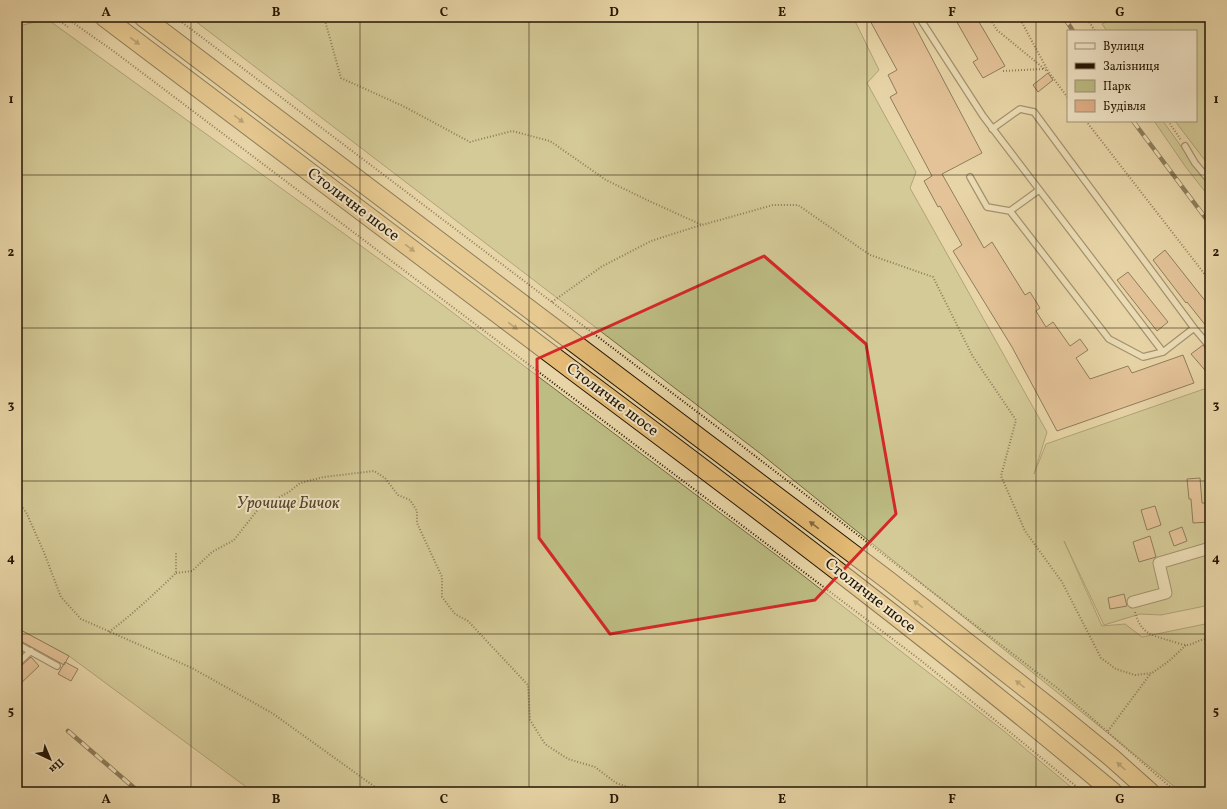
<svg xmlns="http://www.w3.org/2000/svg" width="1227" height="809" font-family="Vollkorn,serif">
<rect width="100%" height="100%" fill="#e8d5a7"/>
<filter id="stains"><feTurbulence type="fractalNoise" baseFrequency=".005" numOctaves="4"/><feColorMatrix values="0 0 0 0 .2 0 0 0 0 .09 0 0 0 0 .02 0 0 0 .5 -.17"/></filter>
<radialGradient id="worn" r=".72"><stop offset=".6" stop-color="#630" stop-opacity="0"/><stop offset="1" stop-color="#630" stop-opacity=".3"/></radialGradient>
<path fill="#bcbc83" stroke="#706842" d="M 190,17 L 853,17 L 879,70 L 867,83 L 916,172 L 910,188 L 1047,432 L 1034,474 L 1046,444 L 1204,389 L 1210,396 L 1210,605 L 1161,615 L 1140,614 L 1104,625 L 1064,541 L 1102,626 L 1125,624 L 1142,637 L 1210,623 L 1210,792 L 1181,792 L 761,454 Z
M 1115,17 L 1210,17 L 1210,167 L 1175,121 L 1196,121 L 1196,31 L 1107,31 L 1102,24 Z
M 47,19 L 440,303 L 783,560 L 1004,731 L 1077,792 L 253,792 L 69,656 L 17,628 L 17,29 L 19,26 Z
M 1154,121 L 1163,121 L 1210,187 L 1210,198 L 1185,166 Z"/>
<path fill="#e1ae86" stroke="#231401" d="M 868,17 L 910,17 L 982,153 L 942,174 L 984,248 L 992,242 L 1025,295 L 1030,292 L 1040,308 L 1036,311 L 1046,327 L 1053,322 L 1070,346 L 1080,339 L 1088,350 L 1076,358 L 1090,379 L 1128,366 L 1132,373 L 1183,355 L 1194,383 L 1057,431 L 1012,347 L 953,251 L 962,245 L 940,206 L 938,207 L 924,181 L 932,176 L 890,97 L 897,93 L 888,75 L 897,70 Z
M 954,17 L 976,17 L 1005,66 L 983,78 L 973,62 L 978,59 Z
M 1048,73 L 1053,80 L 1038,92 L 1033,85 Z
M 1165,250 L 1210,307 L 1210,331 L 1187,302 L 1186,303 L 1153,260 Z
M 1128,272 L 1168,322 L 1157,331 L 1117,280 Z
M 1203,345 L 1207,350 L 1210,351 L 1210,376 L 1191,354 Z
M 1200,478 L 1202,503 L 1208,503 L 1209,522 L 1193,523 L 1191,499 L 1189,499 L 1187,479 Z
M 1155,506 L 1161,525 L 1147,530 L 1141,510 Z
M 1182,527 L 1187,541 L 1174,546 L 1169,532 Z
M 1150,536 L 1156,557 L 1139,562 L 1133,542 Z
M 1124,594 L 1127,606 L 1110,609 L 1108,598 Z
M 17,628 L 69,656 L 64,665 L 17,639 Z
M 31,657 L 39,666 L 17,687 L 17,668 L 20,667 Z
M 65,662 L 78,669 L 71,681 L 58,674 Z"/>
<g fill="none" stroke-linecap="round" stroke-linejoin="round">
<defs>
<path id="service" d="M 919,17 L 983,116 L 1163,352 L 1194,328 L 1210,347
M 992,129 L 1020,109 L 1034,112 L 1194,328
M 1185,146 L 1195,163 L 1210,181
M 970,177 L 987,207 L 1010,211
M 1039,190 L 1010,211 L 1109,339 L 1143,357 L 1163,352
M 17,644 L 57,666
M 17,664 L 31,651"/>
<path id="minor" d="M 1133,602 L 1166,593 L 1159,563 L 1210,548"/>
<path id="trunk" d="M 104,17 C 264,138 424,258 584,379 C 763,513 942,648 1113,792
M 143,17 L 889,581 L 1057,713 L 1112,758 L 1150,792"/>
</defs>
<use href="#service" stroke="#54442a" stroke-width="8"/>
<use href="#minor" stroke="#54442a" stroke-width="13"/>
<use href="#trunk" stroke="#231401" stroke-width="20"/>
<path stroke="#231401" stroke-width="2" stroke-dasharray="1 2" stroke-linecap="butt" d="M 60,17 L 58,20 L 68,27
M 175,17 L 733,439 L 1061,691 L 1176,792
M 324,17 L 341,78 L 403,106 L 470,142 L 512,131 L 550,141 L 606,180 L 647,200 L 702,225 L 773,205 L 798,205 L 870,255 L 933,277 L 972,355 L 1016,420 L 1001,476 L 1025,531 L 1062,582 L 1101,658 L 1116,669 L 1135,675 L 1152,673 L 1169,661 L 1186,645
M 989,17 L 997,30 L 1047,71
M 1019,17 L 1048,71 L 1068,98
M 1086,17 L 1095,31
M 72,22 L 112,50 L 919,659 L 1011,733 L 1083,792
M 929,22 L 937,17
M 1003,71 L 1043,69
M 1086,121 L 1210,281
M 1168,121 L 1181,140
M 552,302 L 601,267 L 651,241 L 701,225
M 17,501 L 26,512 L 43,550 L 61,597 L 81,619 L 192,668 L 272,713 L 382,792
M 176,573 L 192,571 L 212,552 L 234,540 L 259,508 L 289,492 L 300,483 L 324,477 L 374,471 L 385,478 L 398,495 L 410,500 L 417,511 L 417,523 L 442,577 L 442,597 L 455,614 L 468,621 L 528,685 L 530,720 L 545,744 L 568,759 L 595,767 L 616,783 L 642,792
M 1135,612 C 1141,634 1151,635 1171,641 C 1175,642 1182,645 1186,645 C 1195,645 1199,638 1210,639
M 109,632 C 133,614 154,594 176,573 L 176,552
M 1108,731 L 1151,673"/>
<use href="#service" stroke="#f0e4c6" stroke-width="5.5"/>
<use href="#minor" stroke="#f0e4c6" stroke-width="11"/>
<use href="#trunk" stroke="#e4ba74" stroke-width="18"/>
<defs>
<path id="rail" d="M 1064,17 L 1073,31
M 1133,121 L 1210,224
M 68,731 L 139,792
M 20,791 L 21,792"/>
</defs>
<use href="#rail" stroke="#231401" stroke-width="4.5"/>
<use href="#rail" stroke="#f0e4c6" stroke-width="3" stroke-dasharray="9" stroke-linecap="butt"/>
</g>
<defs><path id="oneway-solid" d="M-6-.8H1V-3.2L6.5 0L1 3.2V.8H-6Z"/></defs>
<g fill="#84673a">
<use href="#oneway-solid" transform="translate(135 41) rotate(37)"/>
<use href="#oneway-solid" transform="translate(239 119) rotate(37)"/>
<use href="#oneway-solid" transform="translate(410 248) rotate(37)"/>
<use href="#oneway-solid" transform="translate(513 326) rotate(37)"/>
<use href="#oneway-solid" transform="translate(814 525) rotate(-143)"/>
<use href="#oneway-solid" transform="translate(918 604) rotate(-142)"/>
<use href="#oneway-solid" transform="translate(1020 684) rotate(-142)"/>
<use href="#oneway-solid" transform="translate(1121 766) rotate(-138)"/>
</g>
<path d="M0 0H1227V809H0ZM 764,256 L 866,344 L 896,514 L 815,600 L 610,634 L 539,538 L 537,359 Z" fill="#e8d5a7" fill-opacity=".55" fill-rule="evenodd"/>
<path fill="none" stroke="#d62828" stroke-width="3" stroke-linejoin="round" d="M 764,256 L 866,344 L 896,514 L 815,600 L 610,634 L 539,538 L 537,359 Z"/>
<path fill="none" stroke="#231401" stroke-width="1" stroke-opacity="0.55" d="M 191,17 L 191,792M 360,17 L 360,792M 529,17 L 529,792M 698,17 L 698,792M 867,17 L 867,792M 1036,17 L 1036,792M 17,175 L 1210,175M 17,328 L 1210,328M 17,481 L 1210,481M 17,634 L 1210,634"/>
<g text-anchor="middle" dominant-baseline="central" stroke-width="4" stroke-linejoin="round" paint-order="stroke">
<g font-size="16" fill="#231401" stroke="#f0e4c6">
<text transform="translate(353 205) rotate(37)">Столичне шосе</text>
<text transform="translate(612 400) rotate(37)">Столичне шосе</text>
<text transform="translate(870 596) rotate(38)">Столичне шосе</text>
</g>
<g font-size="16" font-style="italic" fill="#514628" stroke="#f0e4c6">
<text x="288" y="504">Урочище Бичок</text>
</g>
</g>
<rect width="1227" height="809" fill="none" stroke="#e8d5a7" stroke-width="44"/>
<rect x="1067" y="30" width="130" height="92" fill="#f0e4c6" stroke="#9e9177"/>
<rect x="1075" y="43" width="20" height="6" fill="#f0e4c6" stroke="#9e9177"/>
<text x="1103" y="50" font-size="12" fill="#231401">Вулиця</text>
<rect x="1075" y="63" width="20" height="6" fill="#231401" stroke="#9e9177"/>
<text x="1103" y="70" font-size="12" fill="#231401">Залізниця</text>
<rect x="1075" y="80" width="20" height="12" fill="#bcbc83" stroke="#9e9177"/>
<text x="1103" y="90" font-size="12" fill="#231401">Парк</text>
<rect x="1075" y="100" width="20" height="12" fill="#e1ae86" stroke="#9e9177"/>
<text x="1103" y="110" font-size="12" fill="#231401">Будівля</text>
<g transform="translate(50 759) rotate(136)" stroke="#f0e4c6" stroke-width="3" paint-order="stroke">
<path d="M0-3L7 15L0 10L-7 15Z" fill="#231401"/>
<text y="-6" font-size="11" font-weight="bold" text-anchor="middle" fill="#231401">Пн</text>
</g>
<rect x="22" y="22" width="1183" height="765" fill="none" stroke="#231401" stroke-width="1.5"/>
<g font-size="13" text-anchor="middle" font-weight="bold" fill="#231401">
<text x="106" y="16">A</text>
<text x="276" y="16">B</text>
<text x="444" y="16">C</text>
<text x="614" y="16">D</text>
<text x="782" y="16">E</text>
<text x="952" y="16">F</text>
<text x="1120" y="16">G</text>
<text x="11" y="103">1</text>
<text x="1216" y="103">1</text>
<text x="11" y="256">2</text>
<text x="1216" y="256">2</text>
<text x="11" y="409">3</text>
<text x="1216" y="409">3</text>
<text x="11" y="562">4</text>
<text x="1216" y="562">4</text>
<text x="11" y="715">5</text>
<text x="1216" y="715">5</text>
<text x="106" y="803">A</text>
<text x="276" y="803">B</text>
<text x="444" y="803">C</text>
<text x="614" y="803">D</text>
<text x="782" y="803">E</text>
<text x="952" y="803">F</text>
<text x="1120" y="803">G</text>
</g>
<rect width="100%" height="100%" filter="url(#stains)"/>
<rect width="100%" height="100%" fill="url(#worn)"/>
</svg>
